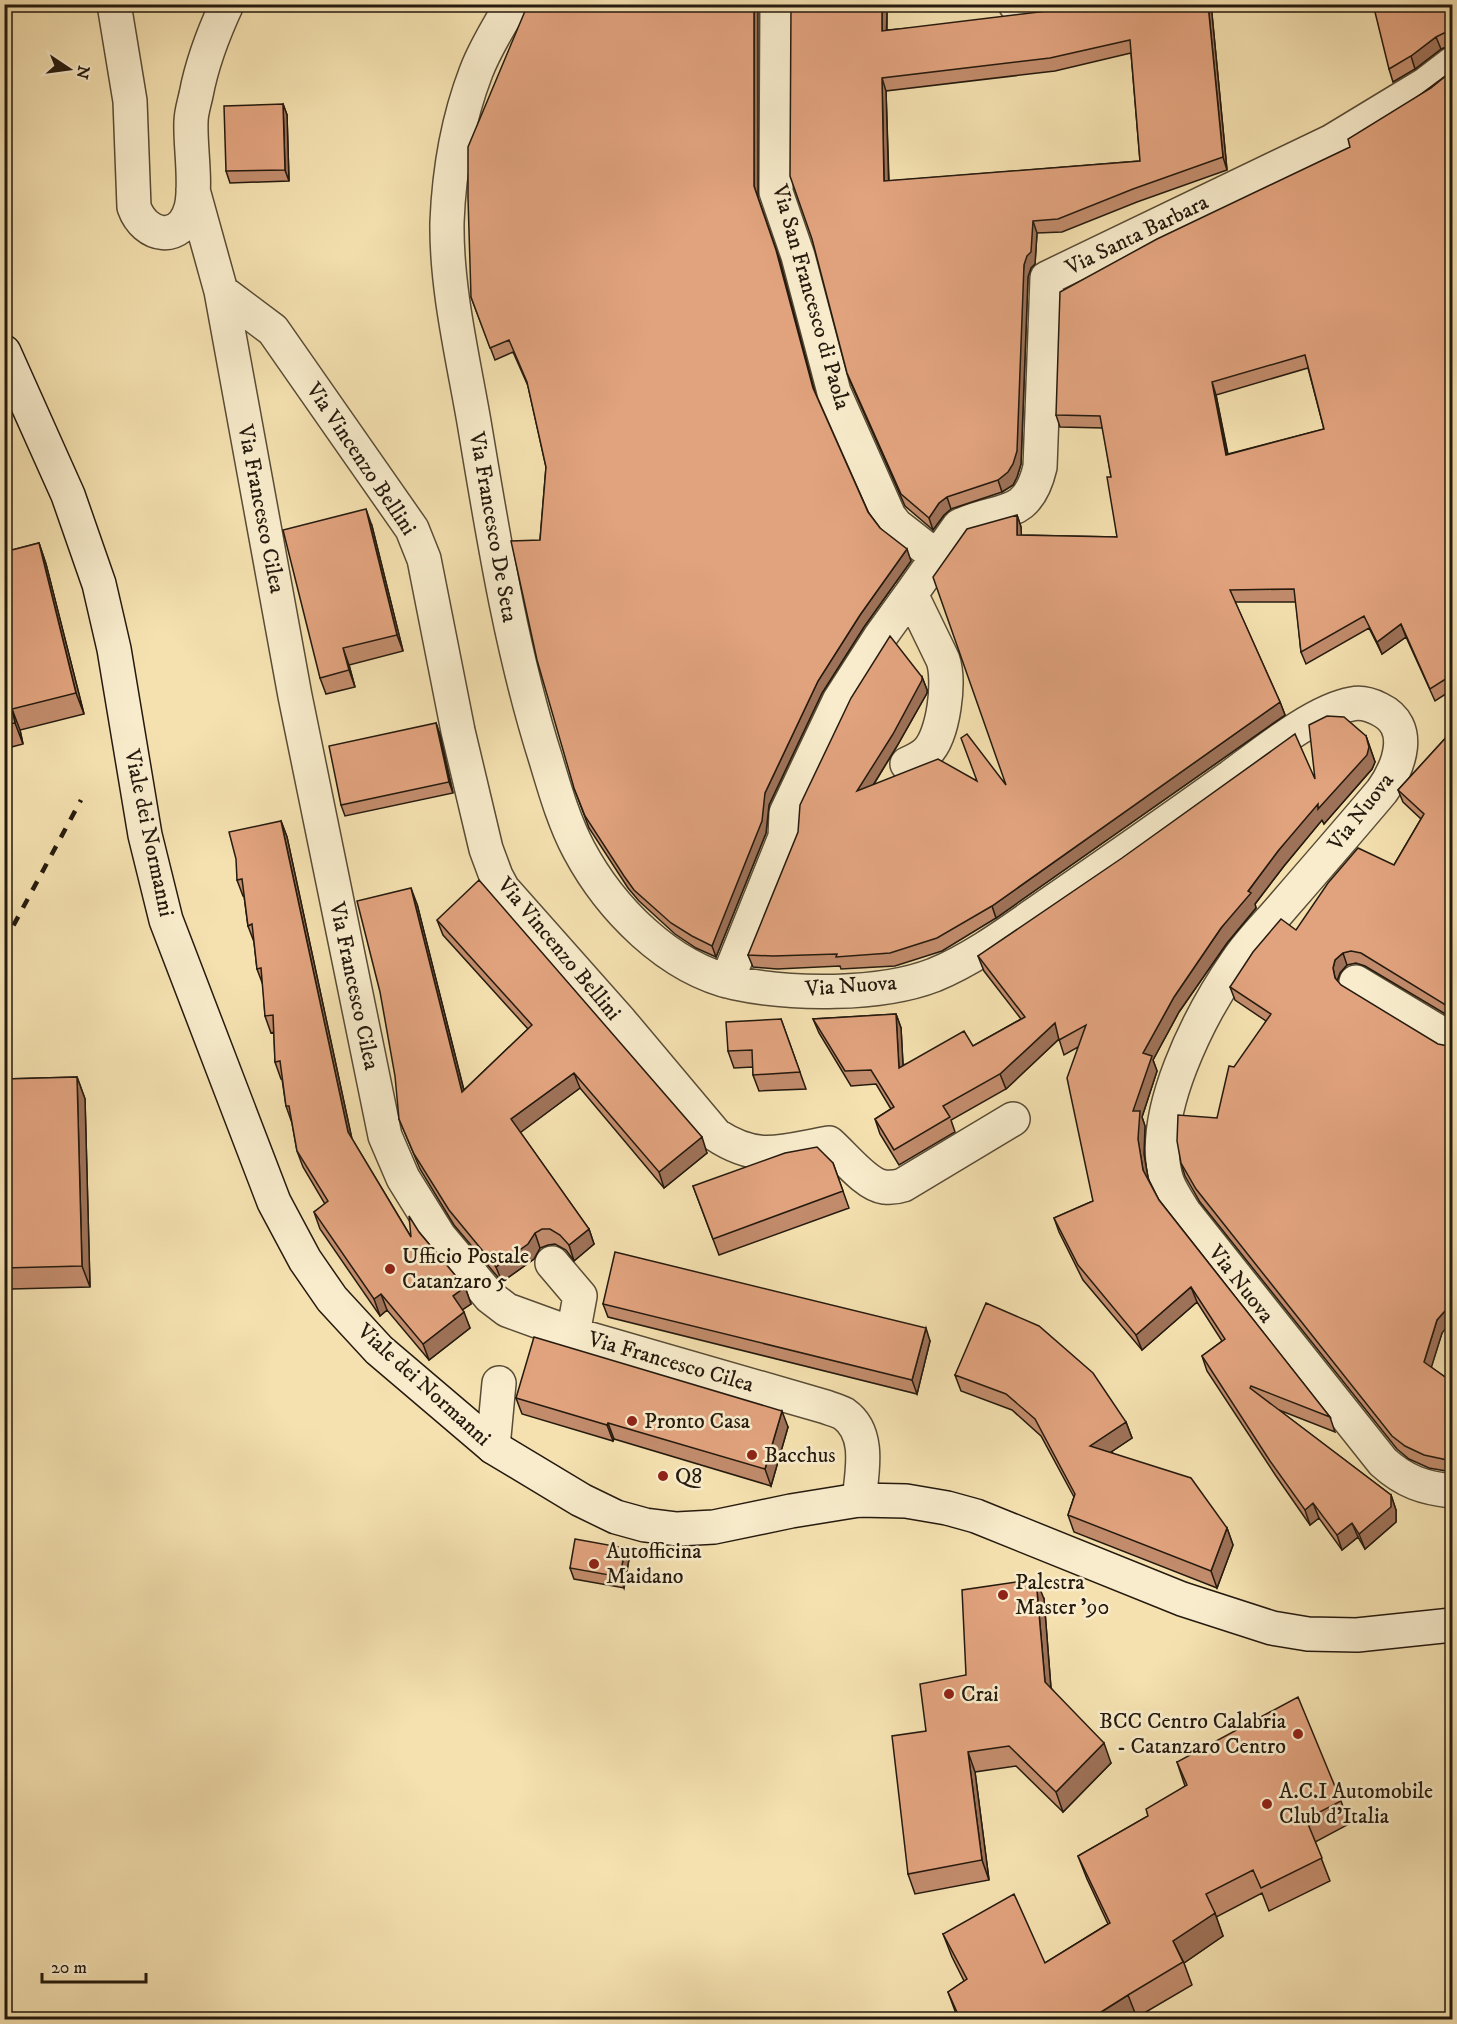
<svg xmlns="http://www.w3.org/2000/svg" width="1457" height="2024" font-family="'IM FELL DW Pica',serif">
<rect width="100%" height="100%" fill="#f5e1b0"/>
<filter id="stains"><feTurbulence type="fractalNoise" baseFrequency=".00333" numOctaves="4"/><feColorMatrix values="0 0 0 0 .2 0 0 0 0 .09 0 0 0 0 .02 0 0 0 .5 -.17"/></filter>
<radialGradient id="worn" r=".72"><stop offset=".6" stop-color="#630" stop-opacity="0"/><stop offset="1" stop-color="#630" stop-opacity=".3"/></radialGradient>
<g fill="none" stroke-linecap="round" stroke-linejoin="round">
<defs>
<path id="street" d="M 114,4 L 130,101 L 134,207 C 145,238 181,244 191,208 C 197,185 190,147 191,122 C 191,113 194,104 196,95 C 202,63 213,34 227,4
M 512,4 C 499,26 485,48 476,72 C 458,119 449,172 447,222 C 446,288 463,358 474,422 C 493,535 511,650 546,760 C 555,790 564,822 579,850 C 610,908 668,968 735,983 C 791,995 880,996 934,975 C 975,958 1012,930 1048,905 C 1109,863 1169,821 1229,778 C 1259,756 1315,710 1352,704 C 1361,702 1371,705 1379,709 C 1415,726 1399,767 1382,791 C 1350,829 1317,867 1284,905 C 1269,923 1250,941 1237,961 C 1201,1013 1146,1116 1167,1181 C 1171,1192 1178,1202 1185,1213 L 1383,1462 C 1405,1482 1424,1488 1452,1491
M 777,4 L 776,192 L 798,256 L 834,392 L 889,516 L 896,525 L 937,557
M 1015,4 L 1034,4
M 193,190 L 221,291 L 295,696 L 385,1136 L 403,1178 L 439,1236 L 490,1297 L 507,1310 L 573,1334 L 826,1407 C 831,1409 839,1411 844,1414 C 871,1433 862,1472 859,1500
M 221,291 L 273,330 L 412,529 L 424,559 L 458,731 L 486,849 L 496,876 L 503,889 L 621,1022 L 716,1135 C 759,1163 782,1151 829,1143 C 843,1155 866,1185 884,1187 C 891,1188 897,1187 903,1185 L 1013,1119
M 907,764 C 914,761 921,758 927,752 C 944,735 950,681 943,660 L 911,594 L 959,526 C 999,506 1027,522 1040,467 L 1047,278 L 1332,141 L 1426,84 L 1452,64
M 727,981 L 785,837 L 786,813 L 839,701 L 880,637 L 911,594
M 1356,982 L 1452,1040
M 552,1263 L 580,1296 L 573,1334
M 493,1447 L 499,1383"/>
<path id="secondary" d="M 4,352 L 68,495 L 99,584 L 114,649 L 145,835 L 166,920 L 274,1202 L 305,1260 L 332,1299 L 379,1350 L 493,1447 L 581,1500 L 616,1517 L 645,1525 L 677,1529 L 714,1527 L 791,1511 L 859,1500 L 906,1501 L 947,1508 L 976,1516 L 1182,1599 L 1272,1628 L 1308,1634 L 1357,1635 L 1452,1625"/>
</defs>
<use href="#street" stroke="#594c36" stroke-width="36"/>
<use href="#secondary" stroke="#251a0e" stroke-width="36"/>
<use href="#street" stroke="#f8eccc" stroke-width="33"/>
<use href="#secondary" stroke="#f8eccc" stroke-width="33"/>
<path stroke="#251a0e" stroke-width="4.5" stroke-dasharray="10 10" stroke-linecap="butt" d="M 1213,6 L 1221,4
M 4,943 L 81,800"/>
</g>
<path fill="#c28c6c" stroke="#251a0e" stroke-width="1.5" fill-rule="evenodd" d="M 1211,4 L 1227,170 L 1137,202 L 1062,232 L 1037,233 L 1035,264 L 1031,268 L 1028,277 L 1021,464 L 1017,477 L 1013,485 L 1002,492 L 951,509 L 944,515 L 933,530 L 905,506 L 852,386 L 847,373 L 887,13 L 887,30 ZM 1131,53 L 1140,161 L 889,181 L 886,91 L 1055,71 Z
M 1452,4 L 1452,46 L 1449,46 L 1441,49 L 1415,69 L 1393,82 L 1389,69 Z
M 1452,71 L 1452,690 L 1435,701 L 1406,637 L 1382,654 L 1369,628 L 1306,664 L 1301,652 L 1296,602 L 1235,602 L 1280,702 L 1285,715 L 996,918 L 942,951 L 895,966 L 841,969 L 840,966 L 777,969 L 753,967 L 748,955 L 922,677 L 927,690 L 927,693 L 897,746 L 874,784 L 977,780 L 1006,785 L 1017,515 L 1021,527 L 1021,535 L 1117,537 L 1111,477 L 1103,428 L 1060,427 L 1056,415 L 1350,147 ZM 1308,368 L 1324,429 L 1228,454 L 1216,395 Z
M 283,104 L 287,115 L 289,181 L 230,183 L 226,171 Z
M 758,198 L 780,261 L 815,394 L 868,512 L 880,528 L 911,561 L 864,627 L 822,693 L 769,805 L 766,833 L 716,957 L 696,948 L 675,934 L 639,901 L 628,888 L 589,828 L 574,788 L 540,540 L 546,467 L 528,386 L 513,352 L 495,360 L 471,297 Z
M 372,526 L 403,651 L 349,665 L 355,687 L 326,694 L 320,678 Z
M 39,543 L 46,564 L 84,714 L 20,730 L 23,744 L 4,749 L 4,552 Z
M 436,723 L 440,735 L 453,793 L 345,816 L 341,805 Z
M 1452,731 L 1452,1018 L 1365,966 L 1356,963 L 1347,965 L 1340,973 L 1337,981 L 1442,1333 L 1431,1367 L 1452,1382 L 1452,1472 L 1429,1468 L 1409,1459 L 1397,1449 L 1200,1202 L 1185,1176 L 1181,1163 L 1217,1118 L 1266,1021 L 1235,1000 L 1230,987 L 1296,930 L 1394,865 L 1421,819 L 1403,802 L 1398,790 Z
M 1366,736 L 1375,762 L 1372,769 L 1324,824 L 1322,820 L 1284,866 L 1255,904 L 1256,908 L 1227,943 L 1179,1012 L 1153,1060 L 1157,1071 L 1142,1117 L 1145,1126 L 1144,1154 L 1148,1178 L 1159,1200 L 1330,1417 L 1335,1432 L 1279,1410 L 1391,1495 L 1396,1510 L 1396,1522 L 1365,1549 L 1358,1537 L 1342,1550 L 1319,1518 L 1310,1525 L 1276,1476 L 1207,1371 L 1202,1356 L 1222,1341 L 1197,1302 L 1142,1350 L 1083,1280 L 1059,1232 L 1054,1218 L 1093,1201 L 1078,1047 L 1064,1055 L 1059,1039 L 1006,1089 L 951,1120 L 955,1132 L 899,1165 L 880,1134 L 875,1119 L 891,1109 L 876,1084 L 851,1086 L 819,1033 L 813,1019 L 896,1014 L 901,1028 L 903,1065 L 973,1046 L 1021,1019 L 984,971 L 978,956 L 1315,779 Z
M 281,821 L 287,837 L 352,1139 L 411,1237 L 419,1232 L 465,1287 L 471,1304 L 462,1310 L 470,1328 L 429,1360 L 387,1310 L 380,1316 L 320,1229 L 314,1212 L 325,1204 L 303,1167 L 297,1151 L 292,1123 L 286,1106 L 282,1079 L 281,1079 L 275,1062 L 274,1032 L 271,1033 L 265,1016 L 263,985 L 257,969 L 254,942 L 248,926 L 244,896 L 243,896 L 237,880 Z
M 417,904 L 464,1090 L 528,1029 L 443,935 L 437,920 L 707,1153 L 664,1188 L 580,1088 L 520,1132 L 589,1229 L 594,1244 L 574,1261 L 566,1250 L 555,1244 L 548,1245 L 540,1248 L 534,1259 L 502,1282 L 454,1225 L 420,1169 L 399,1119 Z
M 781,1019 L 806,1089 L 759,1091 L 753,1075 L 753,1067 L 734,1068 L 728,1051 Z
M 77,1077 L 85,1099 L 90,1287 L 11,1289 L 4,1272 L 4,1079 Z
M 833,1163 L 849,1208 L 719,1255 L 693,1186 Z
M 603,1304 L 930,1341 L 917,1394 L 608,1317 Z
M 955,1375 L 1126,1422 L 1132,1438 L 1111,1452 L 1227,1528 L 1233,1545 L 1217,1588 L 1074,1532 L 1068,1515 L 1074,1497 L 1041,1436 L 1012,1410 L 961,1391 Z
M 516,1398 L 788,1427 L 771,1486 L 614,1439 L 613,1441 L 522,1414 Z
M 629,1559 L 624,1588 L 574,1579 L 570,1568 Z
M 1044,1599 L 1051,1688 L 1111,1763 L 1063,1812 L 1016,1766 L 975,1772 L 989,1880 L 915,1894 L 908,1874 L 926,1731 L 966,1675 Z
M 1177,1762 L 1341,1801 L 1349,1824 L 1315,1842 L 1330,1881 L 1269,1911 L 1262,1893 L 1216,1917 L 1223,1936 L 1184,1963 L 1192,1985 L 1134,2019 L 958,2019 L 948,1992 L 964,1981 L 952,1957 L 943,1934 L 1045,1963 L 1108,1924 L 1087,1879 L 1078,1856 L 1148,1816 L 1185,1786 Z"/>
<path fill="#9e7258" stroke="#251a0e" stroke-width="1.5" d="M 754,4 L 758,4 L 758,198 L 780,261 L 817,400 L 813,388 L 754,186 Z
M 882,4 L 884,4 L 887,13 L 886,43 L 882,31 Z
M 1208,4 L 1211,4 L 1227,170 L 1223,157 Z
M 1436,37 L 1441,49 L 1415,69 L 1411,56 Z
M 882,78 L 886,91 L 889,194 L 884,181 Z
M 283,104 L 287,115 L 289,181 L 285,170 Z
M 1033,221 L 1037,233 L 1035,264 L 1031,268 L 1028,277 L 1021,464 L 1017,477 L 1013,485 L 1002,492 L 998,480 L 1024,265 Z
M 1212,382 L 1216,395 L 1230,467 L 1226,455 Z
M 947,497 L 951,509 L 944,515 L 933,530 L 929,518 L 939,503 Z
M 366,509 L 372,526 L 403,651 L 397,635 Z
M 1017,515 L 1021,527 L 1022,548 L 1017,535 Z
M 39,543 L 46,564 L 84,714 L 76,693 Z
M 907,549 L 911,561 L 864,627 L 822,693 L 769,805 L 766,833 L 716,957 L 712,946 L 765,793 L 818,681 L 860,615 Z
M 1401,624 L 1406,637 L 1382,654 L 1377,642 Z
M 343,648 L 349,665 L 355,687 L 349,670 Z
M 922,677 L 927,690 L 927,693 L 897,746 L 862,803 L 857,791 Z
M 1280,702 L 1285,715 L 996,918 L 992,906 Z
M 12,709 L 20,730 L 23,744 L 15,723 Z
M 436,723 L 440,735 L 453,793 L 449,782 Z
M 1366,736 L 1375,762 L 1372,769 L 1324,824 L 1322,820 L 1284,866 L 1255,904 L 1256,908 L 1227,943 L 1179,1012 L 1153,1060 L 1157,1071 L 1142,1117 L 1145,1126 L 1144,1154 L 1149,1184 L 1143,1170 L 1133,1111 L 1143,1053 L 1174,997 L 1221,928 L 1278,851 Z
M 281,821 L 287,837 L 354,1149 L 348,1132 Z
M 411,888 L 417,904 L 468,1107 L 462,1092 Z
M 1343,953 L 1347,965 L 1340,973 L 1337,981 L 1335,978 L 1333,968 L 1335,960 Z
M 896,1014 L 901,1028 L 904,1083 L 899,1068 Z
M 1055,1023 L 1060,1038 L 1006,1089 L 1000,1074 Z
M 574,1073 L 580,1088 L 517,1135 L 511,1119 Z
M 77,1077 L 85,1099 L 90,1287 L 82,1266 Z
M 702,1137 L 707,1153 L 664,1188 L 659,1172 Z
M 589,1229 L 594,1244 L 574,1261 L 569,1245 Z
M 535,1233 L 540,1248 L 534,1259 L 502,1282 L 496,1267 Z
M 465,1287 L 471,1304 L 459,1312 L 453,1296 Z
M 1191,1287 L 1197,1302 L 1142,1350 L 1136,1335 Z
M 381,1294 L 387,1310 L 380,1316 L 374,1299 Z
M 1452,1303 L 1452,1321 L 1442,1333 L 1429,1375 L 1424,1362 L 1437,1320 Z
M 464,1312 L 470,1328 L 429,1360 L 423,1344 Z
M 926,1328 L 930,1341 L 917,1394 L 912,1380 Z
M 782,1411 L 788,1427 L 771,1486 L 765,1469 Z
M 1126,1422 L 1132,1438 L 1096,1462 L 1090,1446 Z
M 608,1423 L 614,1439 L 613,1441 L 607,1425 Z
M 1391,1495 L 1396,1510 L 1396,1522 L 1365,1549 L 1359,1534 Z
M 1313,1503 L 1319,1518 L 1310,1525 L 1305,1510 Z
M 1352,1523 L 1358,1537 L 1342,1550 L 1337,1535 Z
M 1227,1528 L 1233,1545 L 1217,1588 L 1211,1571 Z
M 625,1548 L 629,1559 L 624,1588 L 620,1577 Z
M 1036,1579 L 1044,1599 L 1052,1702 L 1045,1682 Z
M 1104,1743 L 1111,1763 L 1063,1812 L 1056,1792 Z
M 968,1752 L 975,1772 L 989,1880 L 982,1860 Z
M 1215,1913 L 1223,1936 L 1184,1963 L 1173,1941 Z
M 1128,1995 L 1137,2018 L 1134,2019 L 1090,2019 Z"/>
<path fill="#e1a37e" stroke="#251a0e" stroke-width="1.5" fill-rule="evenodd" d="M 528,4 L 754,4 L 754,186 L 776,250 L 813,388 L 868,512 L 880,528 L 907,549 L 860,615 L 818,681 L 765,793 L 762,821 L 712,946 L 692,936 L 671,923 L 634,890 L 624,876 L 585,816 L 574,788 L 537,660 L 511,541 L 540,540 L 546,467 L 527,382 L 509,340 L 490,348 L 471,297 L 468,198 L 468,147 Z
M 791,4 L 882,4 L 882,31 L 1105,4 L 1208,4 L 1223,157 L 1133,189 L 1058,219 L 1033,221 L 1031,252 L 1027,256 L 1024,265 L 1017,451 L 1013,464 L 1008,472 L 998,480 L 947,497 L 939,503 L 929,518 L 901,494 L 847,373 L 812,239 L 790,176 ZM 1130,40 L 1140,161 L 884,181 L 882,78 L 1050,58 Z
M 1373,4 L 1452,4 L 1452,34 L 1444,33 L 1436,37 L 1411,56 L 1389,69 Z
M 1452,71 L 1452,675 L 1430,689 L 1401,624 L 1377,642 L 1364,616 L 1301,652 L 1294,589 L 1230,590 L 1280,702 L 992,906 L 937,938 L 890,953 L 836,957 L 837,954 L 773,956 L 748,955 L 798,832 L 800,805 L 851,698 L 890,636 L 922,677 L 922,680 L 893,734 L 857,791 L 938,759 L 977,781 L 961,738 L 967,734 L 1006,785 L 933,577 L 967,529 L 1017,515 L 1017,535 L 1117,537 L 1107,477 L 1111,477 L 1100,416 L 1056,415 L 1060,292 L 1157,239 L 1350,147 L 1348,139 L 1431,88 ZM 1305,355 L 1324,429 L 1226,455 L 1212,382 Z
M 283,104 L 285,170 L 226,171 L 224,106 Z
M 366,509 L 397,635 L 343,648 L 349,670 L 320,678 L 283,530 Z
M 39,543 L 76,693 L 12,709 L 15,723 L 4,725 L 4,552 Z
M 1327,716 L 1344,717 L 1366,736 L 1369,747 L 1367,755 L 1318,809 L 1318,804 L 1278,851 L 1248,891 L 1251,893 L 1221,928 L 1174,997 L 1143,1053 L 1152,1056 L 1133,1111 L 1140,1111 L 1138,1139 L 1143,1170 L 1159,1200 L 1330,1417 L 1251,1386 L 1250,1388 L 1391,1495 L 1391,1507 L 1359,1534 L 1352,1523 L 1337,1535 L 1313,1503 L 1305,1510 L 1270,1461 L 1202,1356 L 1225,1339 L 1191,1287 L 1136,1335 L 1078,1265 L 1054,1218 L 1093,1201 L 1067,1078 L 1086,1025 L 1059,1040 L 1055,1023 L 1000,1074 L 943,1106 L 950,1117 L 894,1150 L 875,1119 L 894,1107 L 871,1070 L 845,1071 L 813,1019 L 896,1014 L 899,1068 L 964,1031 L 973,1046 L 1025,1017 L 978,956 L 1122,858 L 1295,734 L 1315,779 L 1309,725 Z
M 436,723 L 449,782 L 341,805 L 329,746 Z
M 1452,731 L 1452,1009 L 1361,953 L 1351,951 L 1343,953 L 1335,960 L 1333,968 L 1335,978 L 1341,985 L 1438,1044 L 1448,1046 L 1452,1045 L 1452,1303 L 1437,1320 L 1424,1362 L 1452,1382 L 1452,1461 L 1424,1455 L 1405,1446 L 1392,1436 L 1196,1189 L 1181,1163 L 1177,1141 L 1178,1115 L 1217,1118 L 1229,1066 L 1234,1067 L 1271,1014 L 1230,987 L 1253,952 L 1281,919 L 1296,930 L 1328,883 L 1358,848 L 1394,865 L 1424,814 L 1398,790 Z
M 281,821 L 348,1132 L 411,1237 L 409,1216 L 419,1232 L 465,1287 L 453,1296 L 464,1312 L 423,1344 L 381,1294 L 374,1299 L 314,1212 L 328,1201 L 297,1151 L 289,1106 L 286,1106 L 280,1061 L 275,1062 L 273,1015 L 265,1016 L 261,968 L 257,969 L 252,924 L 248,926 L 242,879 L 237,880 L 236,859 L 229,832 Z
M 479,880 L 702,1137 L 659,1172 L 574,1073 L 511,1119 L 589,1229 L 569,1245 L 560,1235 L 550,1229 L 542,1229 L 535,1233 L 528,1244 L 496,1267 L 449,1210 L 414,1154 L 399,1119 L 395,1076 L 380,992 L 357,901 L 411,888 L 462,1092 L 532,1025 L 437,920 Z
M 781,1019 L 800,1072 L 753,1075 L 752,1050 L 728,1051 L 726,1022 Z
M 77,1077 L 82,1266 L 4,1268 L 4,1079 Z
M 817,1147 L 833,1163 L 843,1191 L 713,1239 L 693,1186 L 785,1153 Z
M 615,1252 L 926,1328 L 912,1380 L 603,1304 Z
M 986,1303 L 1039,1326 L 1093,1373 L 1126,1422 L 1090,1446 L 1191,1478 L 1227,1528 L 1211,1571 L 1068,1515 L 1075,1494 L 1035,1419 L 1006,1394 L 955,1375 Z
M 534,1337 L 782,1411 L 765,1469 L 608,1423 L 607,1425 L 516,1398 Z
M 575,1539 L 625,1548 L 620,1577 L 570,1568 Z
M 1036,1579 L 1045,1682 L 1104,1743 L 1056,1792 L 1009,1746 L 968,1752 L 982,1860 L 908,1874 L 892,1736 L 926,1731 L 920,1684 L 966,1675 L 962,1590 Z
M 1298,1697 L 1341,1801 L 1306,1819 L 1322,1858 L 1261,1888 L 1253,1870 L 1206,1894 L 1215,1913 L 1173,1941 L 1183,1962 L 1128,1995 L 1090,2019 L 960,2019 L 948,1992 L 967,1979 L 943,1934 L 1014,1894 L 1045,1963 L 1110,1923 L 1078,1856 L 1148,1816 L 1146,1809 L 1187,1785 L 1177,1762 Z"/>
<g fill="#8f2418" stroke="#f8eccc" stroke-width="2">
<circle cx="390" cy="1269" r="6"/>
<circle cx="632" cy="1421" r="6"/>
<circle cx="752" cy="1455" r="6"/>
<circle cx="663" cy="1476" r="6"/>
<circle cx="594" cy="1564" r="6"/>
<circle cx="1003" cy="1595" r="6"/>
<circle cx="949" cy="1694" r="6"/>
<circle cx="1298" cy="1734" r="6"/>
<circle cx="1267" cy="1804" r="6"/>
</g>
<g text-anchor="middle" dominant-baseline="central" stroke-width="5" stroke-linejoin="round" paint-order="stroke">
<g font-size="22" fill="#251a0e" stroke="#f8eccc">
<text transform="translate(1137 235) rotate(-26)">Via Santa Barbara</text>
<text transform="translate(811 297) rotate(74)">Via San Francesco di Paola</text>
<text transform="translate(361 459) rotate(56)">Via Vincenzo Bellini</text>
<text transform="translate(261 509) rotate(79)">Via Francesco Cilea</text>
<text transform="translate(493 527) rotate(80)">Via Francesco De Seta</text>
<text transform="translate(1361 812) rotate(-52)">Via Nuova</text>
<text transform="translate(149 833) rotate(78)">Viale dei Normanni</text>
<text transform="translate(559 949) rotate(50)">Via Vincenzo Bellini</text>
<text transform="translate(354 986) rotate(78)">Via Francesco Cilea</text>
<text transform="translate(851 986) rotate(-4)">Via Nuova</text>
<text transform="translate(1241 1284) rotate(52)">Via Nuova</text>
<text transform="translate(671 1362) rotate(16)">Via Francesco Cilea</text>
<text transform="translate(424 1385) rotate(42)">Viale dei Normanni</text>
</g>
<g font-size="22" fill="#251a0e" stroke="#f8eccc" text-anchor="start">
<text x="402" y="1256">Ufficio Postale<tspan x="402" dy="25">Catanzaro 5</tspan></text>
<text x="644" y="1421">Pronto Casa</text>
<text x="764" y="1455">Bacchus</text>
<text x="675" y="1476">Q8</text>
<text x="606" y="1551">Autofficina<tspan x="606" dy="25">Maidano</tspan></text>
<text x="1015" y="1582">Palestra<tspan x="1015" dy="25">Master '90</tspan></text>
<text x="961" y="1694">Crai</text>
<text x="1286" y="1721" text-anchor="end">BCC Centro Calabria<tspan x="1286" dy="25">- Catanzaro Centro</tspan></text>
<text x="1279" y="1791">A.C.I Automobile<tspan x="1279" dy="25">Club d'Italia</tspan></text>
</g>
</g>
<rect width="1457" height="2024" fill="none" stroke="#f5e1b0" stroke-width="24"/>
<rect x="6" y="6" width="1445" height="2012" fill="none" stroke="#251a0e" stroke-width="3"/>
<rect x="12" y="12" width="1433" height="2000" fill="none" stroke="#251a0e" stroke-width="1.5"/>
<g transform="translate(69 69) rotate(103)" stroke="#f8eccc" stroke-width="4.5" paint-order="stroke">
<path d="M0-4.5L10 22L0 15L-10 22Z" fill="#251a0e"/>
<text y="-9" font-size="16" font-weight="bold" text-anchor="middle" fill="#251a0e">N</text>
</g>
<path d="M42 1973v9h104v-9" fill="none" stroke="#251a0e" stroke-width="3"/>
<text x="51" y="1973" font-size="18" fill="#251a0e" stroke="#f8eccc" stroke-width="4.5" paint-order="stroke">20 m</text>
<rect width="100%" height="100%" filter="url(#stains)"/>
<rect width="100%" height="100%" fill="url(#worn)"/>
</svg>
